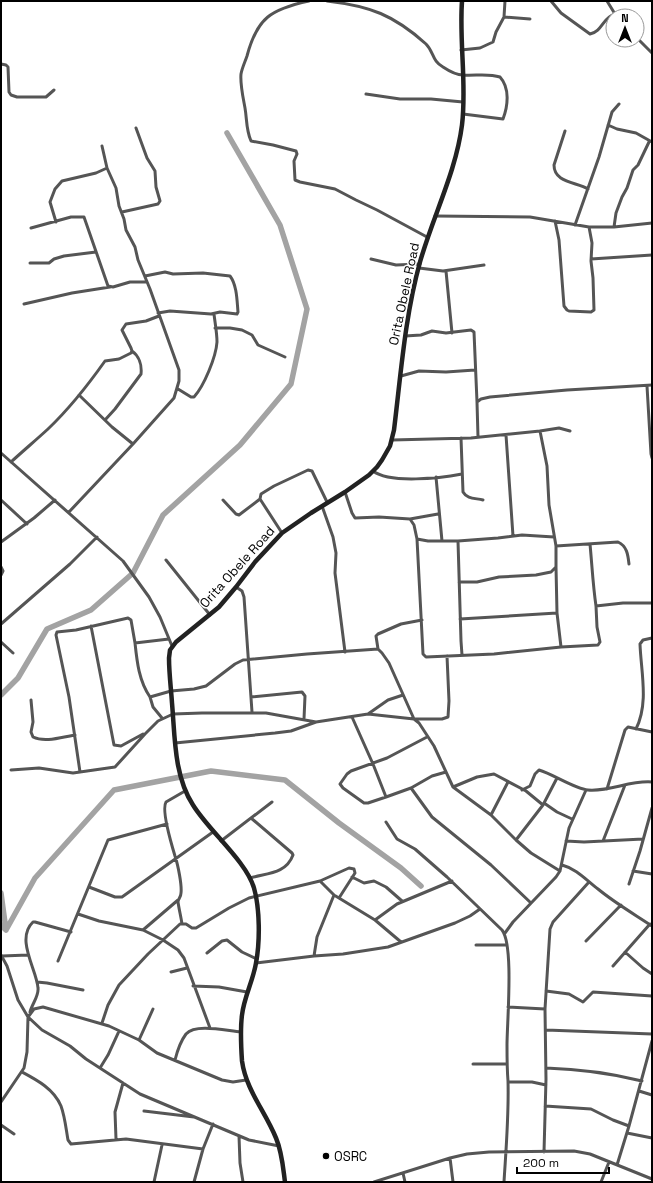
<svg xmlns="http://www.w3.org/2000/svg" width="653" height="1183" font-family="'Space Grotesk',sans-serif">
<rect width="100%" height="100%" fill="#fff"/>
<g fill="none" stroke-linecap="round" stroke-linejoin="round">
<path stroke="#a3a3a3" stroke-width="5.5" d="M 1,695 L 18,678 L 47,629 L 91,610 L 133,573 L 163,515 L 240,445 L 291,384 L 307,309 L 280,225 L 227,133
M 1,893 L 6,930
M 1,925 L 6,930 L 35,878 L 114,790 L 211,771 L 285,780 L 339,823 L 401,868 L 421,886"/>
<path stroke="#555" stroke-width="3" d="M 309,1 C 271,9 257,18 247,56 C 245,62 242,68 241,74 C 240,84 243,97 245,108 C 247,119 246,130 251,141 L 273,145 L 296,151 L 297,154 L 294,161 L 295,180 L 300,182 L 335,189 L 356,200 L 377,210 L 427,237
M 327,1 C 370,6 394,15 426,44 C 434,52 432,61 443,67 C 449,71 456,75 463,75 C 475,76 488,73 500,77 C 510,88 508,106 503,119 L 463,114
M 551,1 L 561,13 L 590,34 C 603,31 602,18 615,14
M 607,1 L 615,14
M 504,17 L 530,19
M 637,38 L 652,53
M 461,50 L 480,48 L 493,42 L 496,32 L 504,17 L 505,1
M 1,64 L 6,65 L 8,67 L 9,92 L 11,95 L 17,97 L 46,97 L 54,90
M 366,94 L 400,99 L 431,99 L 463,102
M 608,125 L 617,129 L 636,133 L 652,142
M 565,131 L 554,165 C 554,183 577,182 588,189
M 102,146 L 107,168 L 116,188 L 119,206 L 124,219 L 126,230 L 135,247 L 138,260 L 150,289 L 179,370 L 179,381 L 174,398 L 133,444
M 122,212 L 158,204 L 160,201 L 156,187 L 155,171 L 147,158 L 136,128
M 435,216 L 530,217 L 589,227 L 614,227 L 652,223
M 555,221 L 559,240 L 564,306 L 567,310 L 569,311 L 591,312 L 594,310 L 593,278 L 591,261 L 592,243 L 589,227
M 56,222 L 50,202 L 55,189 L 62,181 L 96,173 L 107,168
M 575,225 L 599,157 L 612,112 L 619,104
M 614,227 L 616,213 L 622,197 L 627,188 L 633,170 L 638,165 L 649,142
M 31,228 L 71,217 L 84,217 L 108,286 L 113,287 L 130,282 L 147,282
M 371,259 L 396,265 L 420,264
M 591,259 L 652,255
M 30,263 L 49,263 L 54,259 L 64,256 L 96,252
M 419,268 L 443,271 L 484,265
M 446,271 L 452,333
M 145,276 L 165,272 L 173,274 L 203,273 L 230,276 C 237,285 237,301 238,312 L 237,314 L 220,312 L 211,314 L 170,311 L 158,313
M 24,304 L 72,293 L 110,287
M 215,328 L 230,328 L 242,330 L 252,335 L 258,345 L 285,357
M 405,336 L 421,335 L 432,331 L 446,333 L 471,330 L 474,332 L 477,402
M 401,376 L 419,371 L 446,372 L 475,370
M 647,386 L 651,454 L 652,458
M 178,389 L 191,397 L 194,397 C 204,386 216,357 217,342 C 217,333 215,323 214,314
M 105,420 L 115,409 L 141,374 C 142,365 139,356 132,351
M 506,435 L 513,536
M 478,437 L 477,402 L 481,399 L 490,397 L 567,390 L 652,385
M 461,438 L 463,492 C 467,499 475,498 483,500
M 392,440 L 471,438 L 540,431 L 559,428 L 570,431
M 1,453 L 123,561 L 149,597 L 160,617 L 172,646
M 11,462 C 23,451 36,440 48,429 C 69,409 88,385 105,361 L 119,359 L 131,353 L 132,351 L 131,348 L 122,330 L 126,324 L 146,321 L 159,316
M 373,471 C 390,484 441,478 462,474
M 436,477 L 442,541
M 345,492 L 352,513 L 355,518 L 379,517 L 410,519 L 414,525 L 417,539 L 423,654 L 426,657 L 494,654 L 561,647 L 598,645 L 600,642 L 597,627 L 596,606 L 623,603 L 651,603
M 1,500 L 27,524
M 223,500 L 236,514 L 239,515 L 260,499
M 322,506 L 333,537 L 336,553 L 335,573 L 345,652
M 69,512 L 133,444 L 112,427 L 79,395
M 410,519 L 438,514
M 282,533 L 260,499 L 261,494 L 274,486 L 308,470 L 312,471 L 327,502
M 417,539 L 428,541 L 458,541 L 498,538 L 522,535 L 554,537
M 458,541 L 461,641 L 462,655
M 1,542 L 34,518 L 55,500
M 590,544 C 592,565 593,586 596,606
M 556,546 L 618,542 C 627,546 628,555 629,564
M 166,560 L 210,615
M 1,567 L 3,571 L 1,575
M 556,567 L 557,613 L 561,647
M 459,582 L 477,582 L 499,577 L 536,575 L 551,572 L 556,567 L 556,546 L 549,505 L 547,466 L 540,431
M 236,587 L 242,591 L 244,597 L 252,712
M 460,619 L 557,613
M 1,624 L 70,564 L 97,537
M 91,626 L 114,745 L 121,746 L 143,734
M 1,642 L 13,653
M 135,643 C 137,662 139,681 150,697 L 171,691 L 194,689 L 206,686 L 235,664 L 243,660 L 307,654 L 378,649 L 382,653 L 389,663 L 414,719 L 442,719 L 448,717 L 449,701 L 447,656
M 378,649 L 376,636 L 378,634 L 401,624 L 422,620
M 150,697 L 153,707 L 162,718
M 251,697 L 302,692 L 305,696 L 304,719
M 31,700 L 33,722 L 31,732 L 33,737 C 45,743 62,737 75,735
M 368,714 L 388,700 L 403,695
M 352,717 L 373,764 L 386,797 L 411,788 L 432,776 L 446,772
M 636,729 C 649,703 641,672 640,644 L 643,640 L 652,638
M 175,743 L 275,733 L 291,731 L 316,722 L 368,714 L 414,719 L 419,723 L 434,746 L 453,787 L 491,815 L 516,840 L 531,853 L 560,871
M 11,770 L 39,768 L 73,773 L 80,772 L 69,697 L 56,635 L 57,632 L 76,630 L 128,618 L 131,620 L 135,643 L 169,639
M 80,772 L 115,767 L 145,734 L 158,721 L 173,714 L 202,713 L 266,713 L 316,722
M 453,787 L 477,777 L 494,774 L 526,791 L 543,805
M 411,788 L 432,817 L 491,865 L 531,903
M 607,789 L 625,730 L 628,727 L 652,732
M 522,790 L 530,786 L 535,774 L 539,770 C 553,774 575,789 588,790 C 610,792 630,780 652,782
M 386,797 L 368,803 L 364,803 L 343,788 L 340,784 L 347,774 L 351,771 L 387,758 L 427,737
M 544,803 L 557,812 L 572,819
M 491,815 L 508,782
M 386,822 L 397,839 L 415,849 L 447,877 L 502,930 C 514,945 507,1022 507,1045 C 507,1057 507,1069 508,1081 C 509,1115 506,1149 504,1182
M 516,840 L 543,805 L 557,778
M 221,841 L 272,802
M 566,841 L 584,842 L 643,839
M 603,841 L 625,785
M 562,865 C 577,869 586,880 598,889 C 615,903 634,914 652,926
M 633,871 L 652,874
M 352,877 L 364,883 L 374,881 L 386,887 L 402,901
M 250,878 C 267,873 286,874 293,855 L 292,853 L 251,818
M 320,881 L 349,868 L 354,869 L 355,873 L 339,898
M 629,884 L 640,851 L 652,808
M 89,887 L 115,897 L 122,897 L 213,832
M 78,914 L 99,921 L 143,930 L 163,940 L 178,950 L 184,958 L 210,1028
M 375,920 L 397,904 L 452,881
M 182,924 C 181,917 179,909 178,902 C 178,899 181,897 181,893 C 182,885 178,865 175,856 C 172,846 161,810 166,802 L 185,791
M 143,930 L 178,900
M 505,933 L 513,922 L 556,877 L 560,871 L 569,828 L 586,790
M 586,941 L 621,905
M 476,945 L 507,945
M 625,952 L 643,968 L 652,974
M 207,953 L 222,941 L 227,940 L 242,952 L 257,959
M 1,955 L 7,966 L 18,1000 L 28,1017 L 42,1030 L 70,1046 L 86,1059 L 140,1094 L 249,1140 L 279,1146
M 2,956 L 28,955
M 314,956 L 317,937 L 334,895
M 58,961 L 108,840 L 167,824
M 256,963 L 314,956 L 343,954 L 388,947 L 455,923 L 470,916 L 480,909
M 613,966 L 650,924
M 171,972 L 187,968
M 37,982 L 47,983 L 83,990
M 193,986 L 219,987 L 247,992
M 546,991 L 569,994 L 583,1002 L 593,992 L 652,996
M 508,1007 L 545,1009
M 30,1012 C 32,1004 39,996 38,988 C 37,970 15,939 33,922 L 35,922 L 71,932
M 102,1023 L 108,1005 L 119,985 L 148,954 L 180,924 L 186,924 L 192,928 L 196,928 L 229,908 L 249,898 L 320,881 L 334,895 L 375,920 L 401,942
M 546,1030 L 652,1034
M 139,1040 L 153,1009
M 175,1060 C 177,1052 180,1042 186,1034 C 196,1023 227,1031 241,1032
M 473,1064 L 507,1064
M 100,1068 L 108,1055 L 119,1031
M 546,1068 C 579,1069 610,1073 642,1081
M 22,1072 C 37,1080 54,1089 61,1106 C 65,1117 66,1129 68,1140 L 71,1144 L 126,1139 L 203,1149
M 508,1082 L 532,1082 L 546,1085
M 639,1091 L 652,1095
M 1,1102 L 24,1068 L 27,1052 L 28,1017 L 34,1009 L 43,1007 L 109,1026 L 139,1040 L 157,1053 L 222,1080 L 233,1082 L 246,1080
M 545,1106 L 591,1109 L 613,1120 L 629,1126
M 144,1111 L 194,1117
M 1,1125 L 14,1134
M 627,1133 L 652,1138
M 239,1136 L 240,1163 L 243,1182
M 116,1139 L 115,1112 L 123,1083
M 544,1152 L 546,1079 L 545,1009 L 550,929 L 553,922 L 589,882
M 450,1158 L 453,1182
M 617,1165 L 629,1126 L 652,1041
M 403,1173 L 405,1182
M 154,1182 L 162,1145
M 194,1182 L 203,1149 L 213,1124
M 374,1182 L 450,1158 L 467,1154 L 489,1152 L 574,1151 L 590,1154 L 652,1179
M 601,1182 L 609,1162"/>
<path stroke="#222" stroke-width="4.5" d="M 285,1182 C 283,1167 282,1152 276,1138 C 265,1111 246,1090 242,1061 C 241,1046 240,1030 242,1015 C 244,997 253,981 256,963 C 260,942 260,909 254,888 C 246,861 209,831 193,805 C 174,776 175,737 172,703 C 171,688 169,673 169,658 L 170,650 L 176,642 L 219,607 L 236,587 L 255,562 L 282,533 L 311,513 L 345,492 L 369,475 L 377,467 L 382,460 L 390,446 L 394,430 C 401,373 405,316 420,262 C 433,216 456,172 462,125 C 467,84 459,42 462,1"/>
</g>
<circle fill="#000" stroke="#fff" stroke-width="1.5" cx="326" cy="1156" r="4"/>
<g text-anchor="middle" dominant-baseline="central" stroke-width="3" stroke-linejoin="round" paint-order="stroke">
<g font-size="13" fill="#000" stroke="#fff">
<text transform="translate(404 294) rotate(-78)">Orita Obele Road</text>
<text transform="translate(237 567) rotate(-48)">Orita Obele Road</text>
</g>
<g font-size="13" fill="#000" stroke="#fff" text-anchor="start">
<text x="334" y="1156">OSRC</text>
</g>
</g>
<rect width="653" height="1183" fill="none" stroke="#000000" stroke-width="4"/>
<g transform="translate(625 28)"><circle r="19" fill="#ffffff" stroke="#999999"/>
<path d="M0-3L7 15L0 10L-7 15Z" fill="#000000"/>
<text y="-6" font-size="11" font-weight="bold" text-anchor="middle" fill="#000000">N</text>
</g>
<path d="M517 1167v6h92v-6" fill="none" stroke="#000000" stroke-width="2"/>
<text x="523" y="1167" font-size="12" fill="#000000" stroke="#ffffff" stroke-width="3" paint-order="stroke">200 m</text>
</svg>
